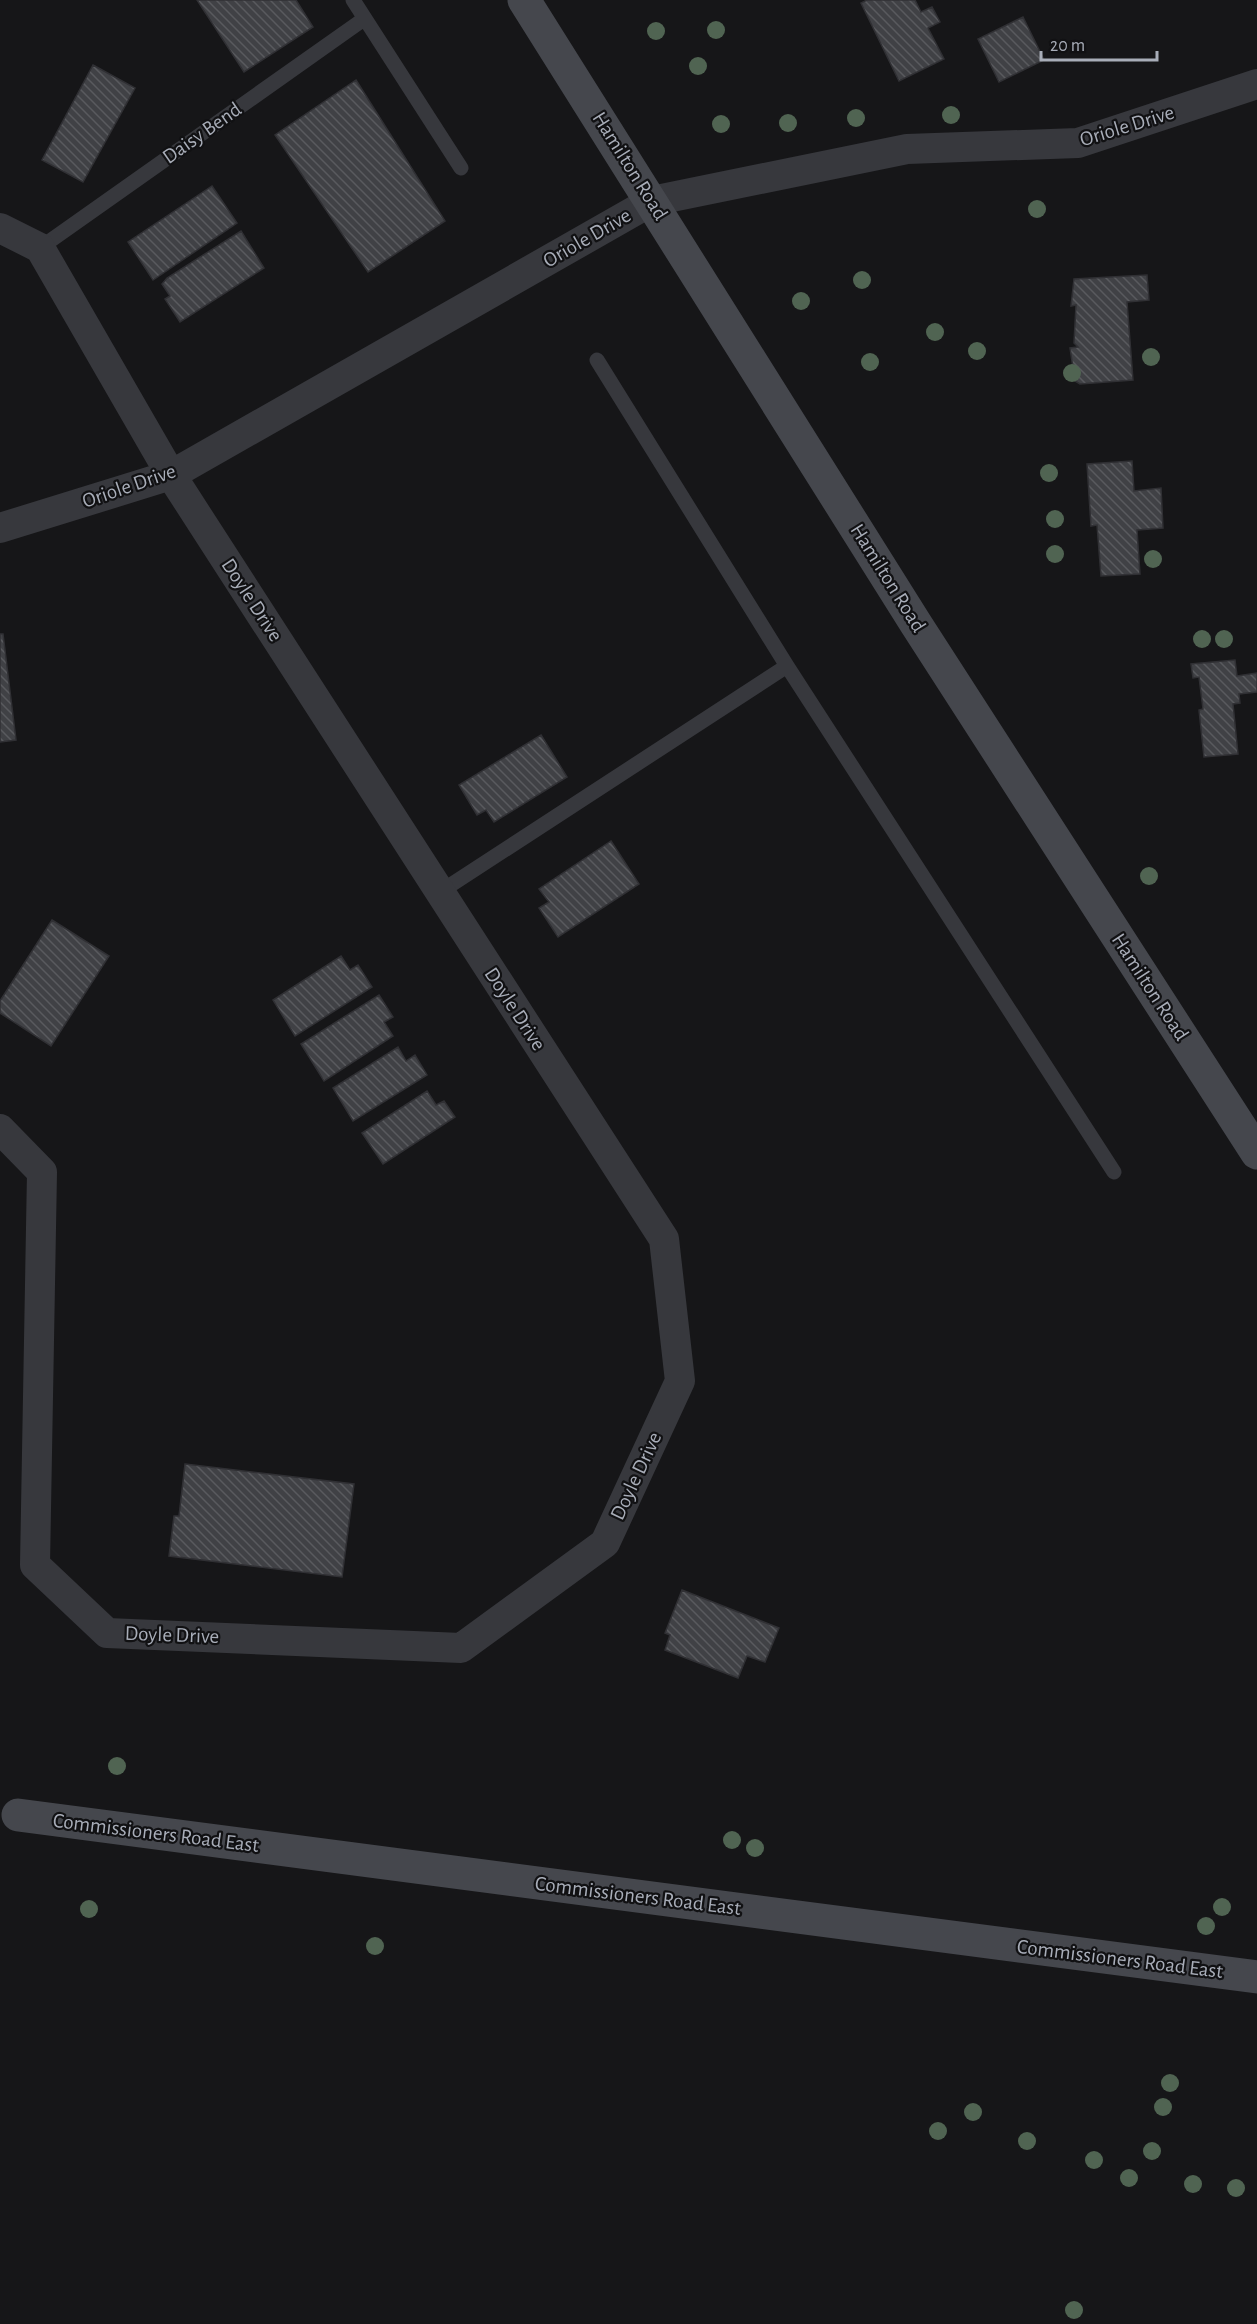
<svg xmlns="http://www.w3.org/2000/svg" width="1257" height="2324" font-family="'Alegreya Sans',sans-serif">
<defs>
<pattern id="building-back-hatch" width="6" height="6" patternUnits="userSpaceOnUse" patternTransform="scale(1.5)"><rect width="6" height="6" fill="#404145"/><path d="M-1 5l2 2M0 0l6 6M5-1l2 2" fill="none" stroke="#595a5e"/></pattern>
</defs>
<rect width="100%" height="100%" fill="#161618"/>
<path fill="url(#building-back-hatch)" stroke="#303034" stroke-width="1.5" d="M 197,0 L 296,0 L 313,27 L 244,72 Z
M 867,0 L 915,0 L 921,12 L 932,7 L 940,22 L 928,28 L 944,59 L 899,81 L 861,3 Z
M 1023,17 L 1044,60 L 999,82 L 978,39 Z
M 93,65 L 135,88 L 83,182 L 42,160 Z
M 356,80 L 445,221 L 368,272 L 275,135 Z
M 212,186 L 237,223 L 153,280 L 128,242 Z
M 241,231 L 264,268 L 180,322 L 165,299 L 170,296 L 162,284 L 167,278 Z
M 1147,275 L 1149,300 L 1127,302 L 1133,380 L 1080,384 L 1075,381 L 1070,348 L 1078,347 L 1074,343 L 1076,305 L 1071,306 L 1074,279 Z
M 1132,461 L 1134,491 L 1161,488 L 1163,528 L 1137,530 L 1140,574 L 1101,576 L 1097,525 L 1091,526 L 1087,464 Z
M 0,634 L 3,634 L 16,740 L 0,742 Z
M 1235,660 L 1237,676 L 1257,673 L 1257,692 L 1239,694 L 1240,703 L 1233,704 L 1238,754 L 1204,757 L 1199,710 L 1203,709 L 1199,677 L 1193,678 L 1191,664 Z
M 541,735 L 567,777 L 494,822 L 486,810 L 477,815 L 459,785 Z
M 611,841 L 639,884 L 558,937 L 539,908 L 549,902 L 539,889 Z
M 52,920 L 109,956 L 51,1046 L 0,1013 L 0,1001 Z
M 341,956 L 350,970 L 358,965 L 372,987 L 295,1036 L 273,1000 Z
M 379,995 L 393,1017 L 384,1022 L 393,1036 L 324,1081 L 301,1044 Z
M 398,1047 L 406,1061 L 415,1055 L 427,1075 L 353,1121 L 333,1088 Z
M 427,1091 L 436,1105 L 444,1101 L 455,1117 L 383,1164 L 362,1133 Z
M 185,1464 L 354,1484 L 342,1577 L 169,1556 L 174,1516 L 179,1516 Z
M 682,1590 L 779,1628 L 765,1662 L 747,1656 L 738,1678 L 665,1650 L 670,1635 L 665,1633 Z"/>
<g fill="none" stroke-linecap="round" stroke-linejoin="round">
<path stroke="#37383d" stroke-width="15" d="M 353,0 L 461,168
M 40,248 L 364,19
M 597,360 L 787,666 L 1114,1172
M 440,892 L 787,666"/>
<path stroke="#37383d" stroke-width="30" d="M 0,228 L 40,248 L 171,475 L 664,1239 L 680,1381 L 605,1543 L 461,1648 L 107,1633 L 35,1565 L 42,1172 L 0,1129
M 0,528 L 171,475 L 652,201 L 907,149 L 1078,143 L 1257,84"/>
<path stroke="#45474d" stroke-width="33" d="M 524,0 L 916,624 L 1257,1153
M 18,1815 L 1257,1977"/>
</g>
<g fill="#506452">
<circle cx="716" cy="30" r="9"/>
<circle cx="656" cy="31" r="9"/>
<circle cx="698" cy="66" r="9"/>
<circle cx="951" cy="115" r="9"/>
<circle cx="856" cy="118" r="9"/>
<circle cx="788" cy="123" r="9"/>
<circle cx="721" cy="124" r="9"/>
<circle cx="1037" cy="209" r="9"/>
<circle cx="862" cy="280" r="9"/>
<circle cx="801" cy="301" r="9"/>
<circle cx="935" cy="332" r="9"/>
<circle cx="977" cy="351" r="9"/>
<circle cx="1151" cy="357" r="9"/>
<circle cx="870" cy="362" r="9"/>
<circle cx="1072" cy="373" r="9"/>
<circle cx="1049" cy="473" r="9"/>
<circle cx="1055" cy="519" r="9"/>
<circle cx="1055" cy="554" r="9"/>
<circle cx="1153" cy="559" r="9"/>
<circle cx="1202" cy="639" r="9"/>
<circle cx="1224" cy="639" r="9"/>
<circle cx="1149" cy="876" r="9"/>
<circle cx="117" cy="1766" r="9"/>
<circle cx="732" cy="1840" r="9"/>
<circle cx="755" cy="1848" r="9"/>
<circle cx="1222" cy="1907" r="9"/>
<circle cx="89" cy="1909" r="9"/>
<circle cx="1206" cy="1926" r="9"/>
<circle cx="375" cy="1946" r="9"/>
<circle cx="1170" cy="2083" r="9"/>
<circle cx="1163" cy="2107" r="9"/>
<circle cx="973" cy="2112" r="9"/>
<circle cx="938" cy="2131" r="9"/>
<circle cx="1027" cy="2141" r="9"/>
<circle cx="1152" cy="2151" r="9"/>
<circle cx="1094" cy="2160" r="9"/>
<circle cx="1129" cy="2178" r="9"/>
<circle cx="1193" cy="2184" r="9"/>
<circle cx="1236" cy="2188" r="9"/>
<circle cx="1074" cy="2310" r="9"/>
</g>
<g text-anchor="middle" dominant-baseline="central" stroke-width="4.5" stroke-linejoin="round" paint-order="stroke">
<g font-size="21" fill="#a8adb8" stroke="#111113">
<text transform="translate(1127 126) rotate(-17)">Oriole Drive</text>
<text transform="translate(202 133) rotate(-35)">Daisy Bend</text>
<text transform="translate(630 166) rotate(58)">Hamilton Road</text>
<text transform="translate(587 238) rotate(-30)">Oriole Drive</text>
<text transform="translate(129 486) rotate(-19)">Oriole Drive</text>
<text transform="translate(888 578) rotate(58)">Hamilton Road</text>
<text transform="translate(252 600) rotate(57)">Doyle Drive</text>
<text transform="translate(1150 987) rotate(57)">Hamilton Road</text>
<text transform="translate(515 1009) rotate(57)">Doyle Drive</text>
<text transform="translate(636 1476) rotate(-65)">Doyle Drive</text>
<text transform="translate(172 1635) rotate(2)">Doyle Drive</text>
<text transform="translate(156 1833) rotate(7)">Commissioners Road East</text>
<text transform="translate(638 1896) rotate(7)">Commissioners Road East</text>
<text transform="translate(1120 1959) rotate(7)">Commissioners Road East</text>
</g>
</g>
<path d="M1041 51v9h116v-9" fill="none" stroke="#a8adb8" stroke-width="3"/>
<text x="1050" y="51" font-size="18" fill="#a8adb8" stroke="#111113" stroke-width="4.5" paint-order="stroke">20 m</text>
</svg>
